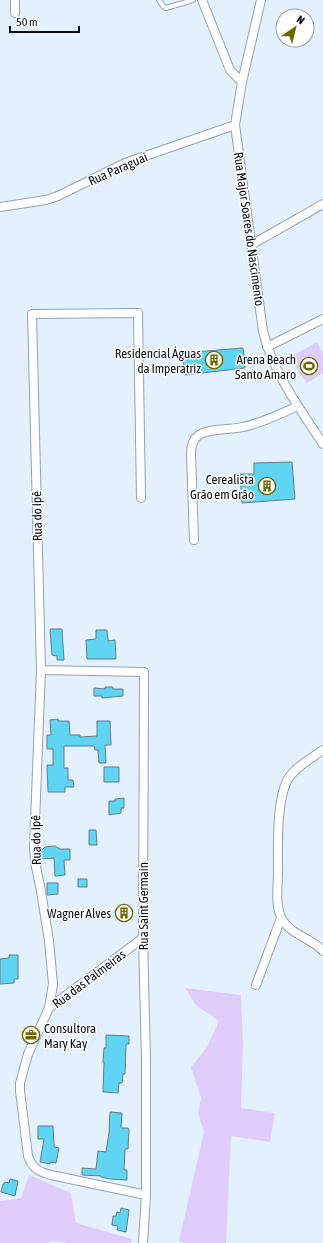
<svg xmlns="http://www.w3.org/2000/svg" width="323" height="1243" font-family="'Asap Condensed',sans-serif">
<rect width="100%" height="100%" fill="#e3f1fe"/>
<path fill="#dfccfb" d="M 317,342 L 323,353 L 323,373 L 307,383 L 289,358 Z
M 185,988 L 241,995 L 243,1044 L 241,1108 L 275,1113 L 270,1142 L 231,1136 L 226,1243 L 184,1243 L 179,1241 L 204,1132 L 198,1113 L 201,1098 L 191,1067 L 207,1047 L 219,1021 L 196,1005 Z
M 29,1175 L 71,1193 L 76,1223 L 132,1239 L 131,1243 L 69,1243 L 52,1241 L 48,1243 L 0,1243 L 0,1201 L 21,1198 Z"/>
<path fill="#60d4f3" stroke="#657d84" d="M 243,348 L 245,368 L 185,375 L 182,353 Z
M 292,462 L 295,499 L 242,503 L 240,474 L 254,474 L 254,463 Z
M 50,629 L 62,629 L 64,660 L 57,660 L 57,656 L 52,655 Z
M 96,630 L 107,630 L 108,641 L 115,640 L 116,659 L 87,659 L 86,640 L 96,639 Z
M 105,687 L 113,687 L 113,689 L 123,689 L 123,696 L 102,698 L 102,696 L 94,696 L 94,688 L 105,689 Z
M 58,719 L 58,721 L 69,721 L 70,735 L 80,735 L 80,737 L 97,736 L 97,721 L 110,721 L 111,745 L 105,745 L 106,763 L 99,763 L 98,750 L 95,750 L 94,746 L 64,746 L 64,768 L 68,768 L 68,780 L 73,780 L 74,787 L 65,787 L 65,792 L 48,792 L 47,765 L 53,765 L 53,749 L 47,749 L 47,735 L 51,735 L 50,720 Z
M 104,767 L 119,767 L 119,782 L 104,782 Z
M 124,798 L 124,808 L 121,808 L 121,813 L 109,815 L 109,801 L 115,801 L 115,799 Z
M 89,830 L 96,830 L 97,845 L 89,845 Z
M 55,846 L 60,849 L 70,849 L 70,860 L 64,860 L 65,875 L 55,876 L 54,858 L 40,859 L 40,852 L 45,847 Z
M 78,879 L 87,879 L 87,887 L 78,887 Z
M 47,883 L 58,883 L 58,894 L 47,895 Z
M 9,955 L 18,955 L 18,979 L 14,979 L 14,983 L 0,984 L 0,959 L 9,958 Z
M 106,1035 L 129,1036 L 129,1044 L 126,1044 L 125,1074 L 123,1074 L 122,1083 L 119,1083 L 118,1093 L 103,1092 L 104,1062 L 103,1062 L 104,1048 L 106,1048 Z
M 110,1112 L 122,1113 L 121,1128 L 128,1128 L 129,1130 L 128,1149 L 125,1149 L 124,1170 L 127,1170 L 127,1180 L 110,1179 L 101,1177 L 101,1176 L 82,1175 L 82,1168 L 96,1169 L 98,1151 L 106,1152 L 109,1133 Z
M 38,1126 L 53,1126 L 54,1145 L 54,1147 L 59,1148 L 56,1163 L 50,1162 L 50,1164 L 40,1162 L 44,1139 L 38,1139 Z
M 10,1179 L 18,1181 L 15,1196 L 1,1192 L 3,1184 L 4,1184 L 5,1182 L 9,1183 Z
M 121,1208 L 129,1210 L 126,1232 L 117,1230 L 118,1226 L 112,1225 L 113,1216 L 116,1216 L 117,1212 L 120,1213 Z"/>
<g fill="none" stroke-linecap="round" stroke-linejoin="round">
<defs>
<path id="service" d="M 159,0 L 163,6 L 166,8 L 193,0"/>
<path id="minor" d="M 202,0 L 230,70 L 242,82
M 261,0 L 242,82 L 235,125 L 263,331 C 273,373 300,409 323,444
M 15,13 L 15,0
M 0,207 L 46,200 L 58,196 L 125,163 L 235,125
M 251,245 L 323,204
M 267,347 L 323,319
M 194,540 L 191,454 C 191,446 193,439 199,435 C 209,428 231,430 243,427 C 262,423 280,414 298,406
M 41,670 L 144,672 L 143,938 L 146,1060 L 146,1195 L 143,1243
M 323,750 C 312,758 295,767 288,779 C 276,801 278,847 278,872 C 278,886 275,904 281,917 C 288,934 312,938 323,951
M 143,938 L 49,1008 L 28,1054 L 20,1083 L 20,1091 L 28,1156 C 32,1168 39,1172 51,1175 L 146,1195
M 256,985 L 281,918
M 49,1008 L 53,984 L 49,941 L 41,891 L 35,862 L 34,847 L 41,670 L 32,314 L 138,313 L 141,498"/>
</defs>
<use href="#service" stroke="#92a2b2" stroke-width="6"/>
<use href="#minor" stroke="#92a2b2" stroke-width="10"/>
<use href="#service" stroke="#fff" stroke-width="4"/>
<use href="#minor" stroke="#fff" stroke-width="8"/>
</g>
<defs>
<symbol id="building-ring" viewBox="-11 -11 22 22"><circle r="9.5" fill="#fff" stroke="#6c6700" stroke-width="1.5"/><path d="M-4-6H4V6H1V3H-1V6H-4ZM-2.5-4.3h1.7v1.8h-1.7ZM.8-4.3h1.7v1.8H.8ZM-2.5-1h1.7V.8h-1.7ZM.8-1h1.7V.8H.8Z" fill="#6c6700"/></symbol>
<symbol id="stadium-ring" viewBox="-11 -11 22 22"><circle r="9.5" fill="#fff" stroke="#6c6700" stroke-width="1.5"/><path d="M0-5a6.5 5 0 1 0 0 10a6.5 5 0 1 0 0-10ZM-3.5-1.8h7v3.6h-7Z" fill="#6c6700"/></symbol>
<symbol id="office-ring" viewBox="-11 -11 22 22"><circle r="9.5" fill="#fff" stroke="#6c6700" stroke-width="1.5"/><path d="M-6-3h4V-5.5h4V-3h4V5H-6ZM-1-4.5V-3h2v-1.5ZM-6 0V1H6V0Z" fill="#6c6700"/></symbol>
</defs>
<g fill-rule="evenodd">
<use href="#building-ring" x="204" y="350" width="20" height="20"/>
<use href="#stadium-ring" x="299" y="356" width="20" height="20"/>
<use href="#building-ring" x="257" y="476" width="20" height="20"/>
<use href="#building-ring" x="114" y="903" width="20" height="20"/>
<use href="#office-ring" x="21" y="1025" width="20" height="20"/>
</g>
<g text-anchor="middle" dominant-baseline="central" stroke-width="3" stroke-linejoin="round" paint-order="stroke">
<g font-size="13" fill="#080e13" stroke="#fff">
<text transform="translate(118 169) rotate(-24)">Rua Paraguai</text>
<text transform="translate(249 229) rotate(82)">Rua Major Soares do Nascimento</text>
<text transform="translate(37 516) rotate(-91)">Rua do Ipê</text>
<text transform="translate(36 840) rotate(-91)">Rua do Ipê</text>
<text transform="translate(143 906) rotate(-90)">Rua Saint Germain</text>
<text transform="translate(89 979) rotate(-37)">Rua das Palmeiras</text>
</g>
<g font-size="13" fill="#080e13" stroke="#fff" text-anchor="end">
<text x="201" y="353">Residencial Águas<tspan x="201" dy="15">da Imperatriz</tspan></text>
<text x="296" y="359">Arena Beach<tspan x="296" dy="15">Santo Amaro</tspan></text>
<text x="254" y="479">Cerealista<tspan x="254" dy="15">Grão em Grão</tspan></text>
<text x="111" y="913">Wagner Alves</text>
<text x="44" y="1028" text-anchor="start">Consultora<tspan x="44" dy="15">Mary Kay</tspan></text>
</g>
</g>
<g transform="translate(295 28) rotate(35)"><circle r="19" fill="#ffffff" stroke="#9c9fa1"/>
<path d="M0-3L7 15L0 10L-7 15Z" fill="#6c6700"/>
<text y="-6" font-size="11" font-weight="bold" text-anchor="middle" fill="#080e13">N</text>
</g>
<path d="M10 26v6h69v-6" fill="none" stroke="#080e13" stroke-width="2"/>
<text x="16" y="26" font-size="12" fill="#080e13" stroke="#ffffff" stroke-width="3" paint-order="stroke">50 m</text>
</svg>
